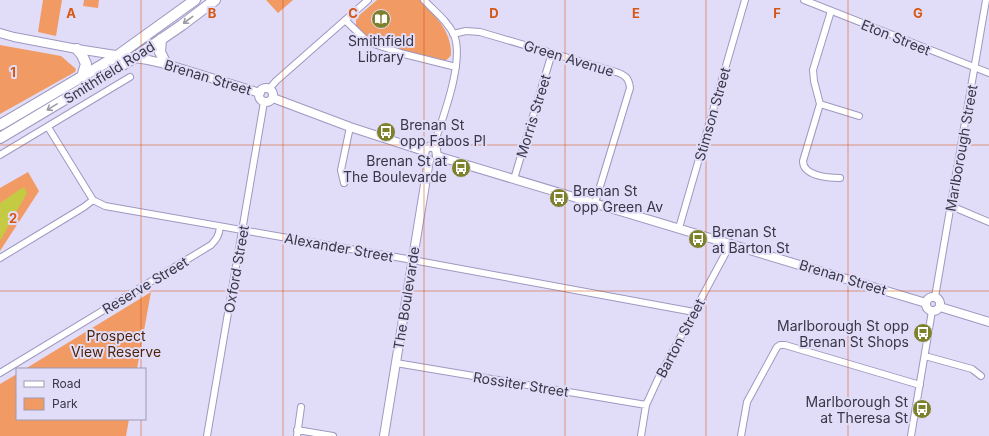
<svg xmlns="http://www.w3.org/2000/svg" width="989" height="436" font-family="Inter,sans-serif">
<rect width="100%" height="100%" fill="#e1ddf8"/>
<path fill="#f19a64" d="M 43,0 L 62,0 L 56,36 L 38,32 Z
M 84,0 L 99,0 L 98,8 L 83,6 Z
M 266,0 L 293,0 L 278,13 Z
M 377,0 L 420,0 C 435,16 452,31 451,55 C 449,58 447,60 444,61 C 435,63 378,44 369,39 C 363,36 359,31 356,26 L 356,18 Z
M 0,45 L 61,56 L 76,69 L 75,72 L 0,114 Z
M 28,172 L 39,191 L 0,251 L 0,188 Z
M 151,292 L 137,369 L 25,369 Z
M 17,374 L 17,419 L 129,419 L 126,436 L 0,436 L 0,384 Z"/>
<path fill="#c4ca42" d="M 22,188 L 25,188 L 27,193 L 0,241 L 0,203 Z"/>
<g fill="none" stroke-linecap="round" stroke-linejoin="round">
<defs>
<path id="minor" d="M 424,0 C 434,11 448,21 454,35 C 465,61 442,120 433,147
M 804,0 L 989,73
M 831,11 L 813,70 L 814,81 L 820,104 L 803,161 C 803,176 828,178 840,178
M 345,20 L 368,42 L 404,54 L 456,67
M 453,34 L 466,31 L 480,32 L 616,72 C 625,75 629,78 630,88 L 595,203
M 269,89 L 276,81 L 368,0
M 820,104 L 859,116
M 48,127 L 93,200 L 105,206 L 407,259 L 694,312
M 0,155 L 130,77
M 514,179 L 552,53
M 344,183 L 341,170 L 350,127
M 951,206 L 989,222
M 679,228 L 745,0
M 0,258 L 84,207 L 93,200
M 935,297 L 986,0
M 925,356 L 972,369 L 981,376
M 396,363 L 646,405
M 0,373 L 211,245 C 217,239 219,235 220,227
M 297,430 L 333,436
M 207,436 L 264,102
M 297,436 L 301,407
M 641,436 L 646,405 L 658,379 L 731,243
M 741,436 L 747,402 L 777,347 L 780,345 L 785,345 L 920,385
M 911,436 L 932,311"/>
<path id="tertiary" d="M 0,33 L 14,37 L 77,49 L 148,60 L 166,64 L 260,93
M259 95a7 7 0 1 1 14 0a7 7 0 1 1-14 0Z
M 273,98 L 350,127 L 424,151
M 424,155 L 425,149 L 431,146 L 436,149 L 437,156
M 437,156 L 926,303
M926 304a7 7 0 1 1 14 0a7 7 0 1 1-14 0Z
M 940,307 L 989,322
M 384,436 L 429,160"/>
<path id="trunk" d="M 161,39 L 160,52 L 166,64
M 77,49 L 82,55 L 86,64 L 82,77
M 0,125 L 117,56 L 195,0
M 0,138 L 134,58 L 182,25 L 215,0"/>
</defs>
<use href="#minor" stroke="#9e98c1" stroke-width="8"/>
<use href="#tertiary" stroke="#9e98c1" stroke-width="10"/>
<use href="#trunk" stroke="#9e98c1" stroke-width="12"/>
<use href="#minor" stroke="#fff" stroke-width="6"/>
<use href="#tertiary" stroke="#fff" stroke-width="8"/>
<use href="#trunk" stroke="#fff" stroke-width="10"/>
</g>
<defs><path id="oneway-shaft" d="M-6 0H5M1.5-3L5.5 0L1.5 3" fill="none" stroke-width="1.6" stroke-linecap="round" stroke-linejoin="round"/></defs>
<g stroke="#9c9aa3">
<use href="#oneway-shaft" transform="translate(188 20) rotate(143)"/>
<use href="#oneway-shaft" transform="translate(52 107) rotate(149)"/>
</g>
<path fill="none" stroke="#d65612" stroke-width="1" stroke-opacity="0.55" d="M 141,0 L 141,369M 283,0 L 283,436M 424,0 L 424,436M 565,0 L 565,436M 706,0 L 706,436M 848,0 L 848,436M 0,145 L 989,145M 0,291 L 989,291M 141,419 L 141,436"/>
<defs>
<symbol id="library-disc" viewBox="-11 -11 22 22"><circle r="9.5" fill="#7e812b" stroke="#e1ddf8"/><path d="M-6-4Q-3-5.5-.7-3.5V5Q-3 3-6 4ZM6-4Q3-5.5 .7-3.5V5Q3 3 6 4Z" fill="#fff"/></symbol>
<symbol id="bus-disc" viewBox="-11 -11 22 22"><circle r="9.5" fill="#7e812b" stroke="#e1ddf8"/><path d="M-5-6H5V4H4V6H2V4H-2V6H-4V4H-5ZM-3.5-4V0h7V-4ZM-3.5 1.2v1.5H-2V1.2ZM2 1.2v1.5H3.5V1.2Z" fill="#fff"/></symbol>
</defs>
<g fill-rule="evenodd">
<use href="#library-disc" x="370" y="8" width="22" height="22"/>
<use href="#bus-disc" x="375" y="121" width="22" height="22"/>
<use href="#bus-disc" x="450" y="157" width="22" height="22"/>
<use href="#bus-disc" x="548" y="187" width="22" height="22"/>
<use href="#bus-disc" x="687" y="228" width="22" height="22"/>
<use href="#bus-disc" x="912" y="322" width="22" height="22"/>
<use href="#bus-disc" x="911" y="398" width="22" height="22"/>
</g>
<g text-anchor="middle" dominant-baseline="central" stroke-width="4" stroke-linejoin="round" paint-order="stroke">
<g font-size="14" fill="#383647" stroke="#e1ddf8">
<text transform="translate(896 37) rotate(22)">Eton Street</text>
<text transform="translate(569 58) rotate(17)">Green Avenue</text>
<text transform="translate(109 72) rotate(-32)">Smithfield Road</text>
<text transform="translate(208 77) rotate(17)">Brenan Street</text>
<text transform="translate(712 114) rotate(-74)">Stimson Street</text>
<text transform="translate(533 116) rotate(-73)">Morris Street</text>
<text transform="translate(961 148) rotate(-80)">Marlborough Street</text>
<text transform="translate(339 247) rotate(10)">Alexander Street</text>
<text transform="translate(236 269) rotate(-80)">Oxford Street</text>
<text transform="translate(843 277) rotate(17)">Brenan Street</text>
<text transform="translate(145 285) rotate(-31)">Reserve Street</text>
<text transform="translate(406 298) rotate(-81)">The Boulevarde</text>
<text transform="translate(680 338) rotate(-62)">Barton Street</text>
<text transform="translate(521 384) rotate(9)">Rossiter Street</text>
</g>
<g font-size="14" fill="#383647" stroke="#e1ddf8" text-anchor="start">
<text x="381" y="40" text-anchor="middle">Smithfield<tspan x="381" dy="16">Library</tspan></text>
<text x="400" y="124">Brenan St<tspan x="400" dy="16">opp Fabos Pl</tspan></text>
<text x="447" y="160" text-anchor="end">Brenan St at<tspan x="447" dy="16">The Boulevarde</tspan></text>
<text x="573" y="190">Brenan St<tspan x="573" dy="16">opp Green Av</tspan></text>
<text x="712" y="231">Brenan St<tspan x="712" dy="16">at Barton St</tspan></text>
<text x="909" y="325" text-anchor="end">Marlborough St opp<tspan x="909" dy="16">Brenan St Shops</tspan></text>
<text x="908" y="401" text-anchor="end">Marlborough St<tspan x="908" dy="16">at Theresa St</tspan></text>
</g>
<g font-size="14" fill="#4e2508" stroke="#e1ddf8">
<text x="116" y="335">Prospect<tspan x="116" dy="16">View Reserve</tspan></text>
</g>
</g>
<g font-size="13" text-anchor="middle" font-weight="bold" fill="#d65612" stroke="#e1ddf8" stroke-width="4" stroke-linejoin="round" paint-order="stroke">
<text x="71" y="18">A</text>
<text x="212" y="18">B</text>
<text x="353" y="18">C</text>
<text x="494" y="18">D</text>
<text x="636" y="18">E</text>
<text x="777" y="18">F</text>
<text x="918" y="18">G</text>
<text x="13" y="77">1</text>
<text x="13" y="223">2</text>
</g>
<rect x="16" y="368" width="130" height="52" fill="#e1ddf8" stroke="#9d9ab1"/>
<rect x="24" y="381" width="20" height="6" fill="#ffffff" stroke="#9d9ab1"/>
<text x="52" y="388" font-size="12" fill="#383647">Road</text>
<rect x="24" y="398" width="20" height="12" fill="#f19a64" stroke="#9d9ab1"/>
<text x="52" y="408" font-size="12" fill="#383647">Park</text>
</svg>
